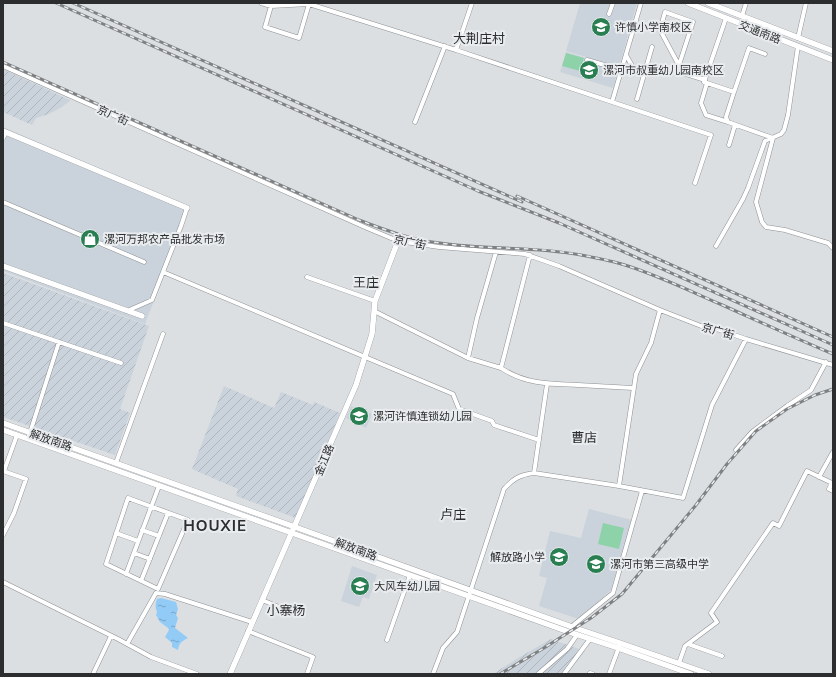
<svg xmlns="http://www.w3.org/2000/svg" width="836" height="677" font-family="Mulish,'Noto Sans SC',sans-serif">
<defs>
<pattern id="industrial-furrows" width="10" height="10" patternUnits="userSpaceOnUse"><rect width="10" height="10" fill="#cad3db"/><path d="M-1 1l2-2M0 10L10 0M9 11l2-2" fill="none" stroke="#aeb5bc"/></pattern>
<pattern id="water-ripples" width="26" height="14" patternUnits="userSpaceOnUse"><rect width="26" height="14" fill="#93cbf7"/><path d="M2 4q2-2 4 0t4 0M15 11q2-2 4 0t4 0" fill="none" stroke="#78a5c8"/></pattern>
</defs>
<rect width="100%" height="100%" fill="#dcdfe2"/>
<path fill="#cad3db" d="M 580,3 L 637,3 L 619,67 L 566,51 Z
M 566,52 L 619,68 L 613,88 L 560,72 Z
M 3,127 L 190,207 L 145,324 L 3,271 Z
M 351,406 L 372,414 L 366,428 L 346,418 Z
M 589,509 L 632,520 L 611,590 L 579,619 L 539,606 L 547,578 L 539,576 L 550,531 L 581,538 Z
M 352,566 L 377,575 L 369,599 L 363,597 L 359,607 L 341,601 Z"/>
<path fill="url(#industrial-furrows)" d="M 3,69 L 70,100 L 62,107 L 49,114 L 36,118 L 32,125 L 3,112 Z
M 3,273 L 149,326 L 120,409 L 130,413 L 115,455 L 3,417 Z
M 224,386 L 274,408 L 281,392 L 313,405 L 314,402 L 340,413 L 296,518 L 236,496 L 238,489 L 192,469 Z
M 551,639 L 585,651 L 567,674 L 493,674 L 518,658 Z"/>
<path fill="#8ed2aa" d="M 566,53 L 584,58 L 580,71 L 562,66 Z
M 603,523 L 624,528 L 619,549 L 598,544 Z"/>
<path fill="url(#water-ripples)" d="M 161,598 L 176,602 L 178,609 L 176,615 L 178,618 L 175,628 L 188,638 C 182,641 179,643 178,650 L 172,647 L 172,643 L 165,637 L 169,630 L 168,628 L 160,622 L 156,615 L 157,612 C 155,607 155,604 157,599 Z"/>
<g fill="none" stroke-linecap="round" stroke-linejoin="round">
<defs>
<path id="street" d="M 261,3 L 271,6 L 309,4 L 456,50
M 472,3 L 456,50 L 612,102 L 641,3
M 271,6 L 265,27 L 299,38 L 309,4
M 609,14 L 613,3
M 742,16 L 746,3
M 726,18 L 704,82 L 734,92 L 726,117 L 728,122 L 773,138 L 756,202 L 762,222 L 766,227 L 785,230 L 828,243 L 833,248
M 798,38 L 806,3
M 626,55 L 635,71 L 644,74
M 587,60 L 622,70
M 679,65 L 693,22 L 665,12 L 660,30 L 683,73 L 705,80
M 3,66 L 367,228 L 398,241 L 439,247 L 525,254 L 559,266 L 660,310 L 701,326 L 720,330 L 746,339 L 833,365
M 707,83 L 701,103 L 706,115 L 728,122
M 734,92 L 749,48 L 765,54
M 637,99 L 652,47
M 612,102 L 711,135 L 695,183
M 415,122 L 445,46
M 3,138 L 6,132
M 729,145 L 735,125
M 3,202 L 144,262
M 716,246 L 743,199 L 748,188 L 765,141 L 781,134 L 784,130 L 788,115 L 798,46
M 163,272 L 453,394 L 459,409 L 492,421 L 494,425 L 539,440
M 307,277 L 375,301
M 660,310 L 651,343 L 636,374 L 619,486 L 683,498 L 712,405 L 746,339
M 127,311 L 152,300 L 181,226 L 187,208
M 374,311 L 468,358 L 477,318 L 496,252
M 3,323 L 121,363
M 468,358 L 501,368 L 530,255
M 501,368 C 525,384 549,384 578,385 C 596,386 615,387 633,388
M 547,384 L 534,473 L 619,486
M 28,439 L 59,342
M 736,450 L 752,432 L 787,406 L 811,390 L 826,362
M 116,463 L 163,334
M 3,471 L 26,479 L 14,513 L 3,535
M 4,471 L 17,435
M 819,477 L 833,452
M 128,498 L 188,520 L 158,589 L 106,564 Z
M 142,530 L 159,536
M 116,533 L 138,541
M 134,553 L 150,559
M 126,574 L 159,486
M 141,581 L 168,513
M 3,582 L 118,639 L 151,657 L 197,674
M 262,600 L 284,609
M 571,627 L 613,593 L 642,491
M 248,631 L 313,657 L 307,674
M 387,640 L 410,575
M 127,644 L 156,593 L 165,594 L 252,622
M 688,644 L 722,656
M 679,663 L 685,646 L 717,622 L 711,613 L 773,523 L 779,526 L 807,471 L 832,483 L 829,489 L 833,491
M 93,674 L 111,636
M 433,674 L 443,648 L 457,632 L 504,489 C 513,479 519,475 534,473
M 538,674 L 567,649 L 577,635
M 564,674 L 590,639
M 589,674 L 590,673 L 593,674
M 609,674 L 619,647"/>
<path id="secondary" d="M 688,3 L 833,60
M 708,3 L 833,51
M 3,131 L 187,208
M 3,266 L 142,316
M 3,423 L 295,527 L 575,628 L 620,643 L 709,674
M 3,430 L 292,533 L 569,632 L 618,648 L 691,674
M 230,674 L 356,385 L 372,334 L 375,301 L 398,241"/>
</defs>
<use href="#street" stroke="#8e9193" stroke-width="5"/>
<use href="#secondary" stroke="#8e9193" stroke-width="6"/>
<use href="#street" stroke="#fff" stroke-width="4"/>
<use href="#secondary" stroke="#fff" stroke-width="5.5"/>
<defs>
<path id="rail" d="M 56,3 L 478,191 L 559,223 L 833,345
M 73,3 L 522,202
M 3,62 L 359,220 C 385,230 412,240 440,243 C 486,250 535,246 581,255 C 597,258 613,261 628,266 C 659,276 690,291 720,304 C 758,321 795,338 833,354
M 517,196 L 833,337
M 500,674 L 544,648 L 591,618 L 622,594 L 696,505 L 727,464 L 756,431 L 787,409 L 815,395 L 833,389"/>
</defs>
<use href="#rail" stroke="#7e8082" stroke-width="3"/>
<use href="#rail" stroke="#e9ecef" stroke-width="1.5" stroke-dasharray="4.5" stroke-linecap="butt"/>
</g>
<defs>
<symbol id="school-disc" viewBox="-11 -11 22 22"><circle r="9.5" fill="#297f52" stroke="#e9ecef"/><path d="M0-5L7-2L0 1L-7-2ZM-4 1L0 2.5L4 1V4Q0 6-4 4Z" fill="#fff"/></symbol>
<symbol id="shop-disc" viewBox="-11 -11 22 22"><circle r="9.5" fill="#297f52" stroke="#e9ecef"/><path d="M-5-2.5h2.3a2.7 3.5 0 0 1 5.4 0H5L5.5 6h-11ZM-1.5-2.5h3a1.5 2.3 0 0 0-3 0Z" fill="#fff"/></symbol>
</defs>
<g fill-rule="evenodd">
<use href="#school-disc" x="590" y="16" width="22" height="22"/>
<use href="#school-disc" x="578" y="59" width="22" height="22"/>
<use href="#shop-disc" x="79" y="228" width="22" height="22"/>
<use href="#school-disc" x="348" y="405" width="22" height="22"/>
<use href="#school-disc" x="548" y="546" width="22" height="22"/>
<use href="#school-disc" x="585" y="553" width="22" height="22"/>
<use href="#school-disc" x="349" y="575" width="22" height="22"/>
</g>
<g text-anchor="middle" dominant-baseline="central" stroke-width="4" stroke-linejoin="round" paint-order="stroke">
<g font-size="11" fill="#2c2d2e" stroke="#e9ecef" text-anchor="start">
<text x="615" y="27">许慎小学南校区</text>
<text x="603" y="70">漯河市叔重幼儿园南校区</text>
<text x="104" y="239">漯河万邦农产品批发市场</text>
<text x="373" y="416">漯河许慎连锁幼儿园</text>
<text x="545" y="557" text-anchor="end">解放路小学</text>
<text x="610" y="564">漯河市第三高级中学</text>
<text x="374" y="586">大风车幼儿园</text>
</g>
<g font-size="11" fill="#2c2d2e" stroke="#e9ecef">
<text transform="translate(760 32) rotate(21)">交通南路</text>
<text transform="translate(113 115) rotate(24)">京广街</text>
<text transform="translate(410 242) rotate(12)">京广街</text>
<text transform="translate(718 331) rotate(16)">京广街</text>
<text transform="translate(51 440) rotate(19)">解放南路</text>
<text transform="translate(324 460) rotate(-67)">金江路</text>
<text transform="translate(356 549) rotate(20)">解放南路</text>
</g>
<g font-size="13" fill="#2c2d2e" stroke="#e9ecef">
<text x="479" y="38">大荆庄村</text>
<text x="366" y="282">王庄</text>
<text x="584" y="437">曹店</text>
<text x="453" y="514">卢庄</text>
<text x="286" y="610">小寨杨</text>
</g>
<g font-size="15" font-weight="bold" letter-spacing="1" fill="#2c2d2e" stroke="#e9ecef">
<text x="215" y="525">HOUXIE</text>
</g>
</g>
<rect width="836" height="677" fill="none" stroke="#2c2d2e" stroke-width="8"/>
</svg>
